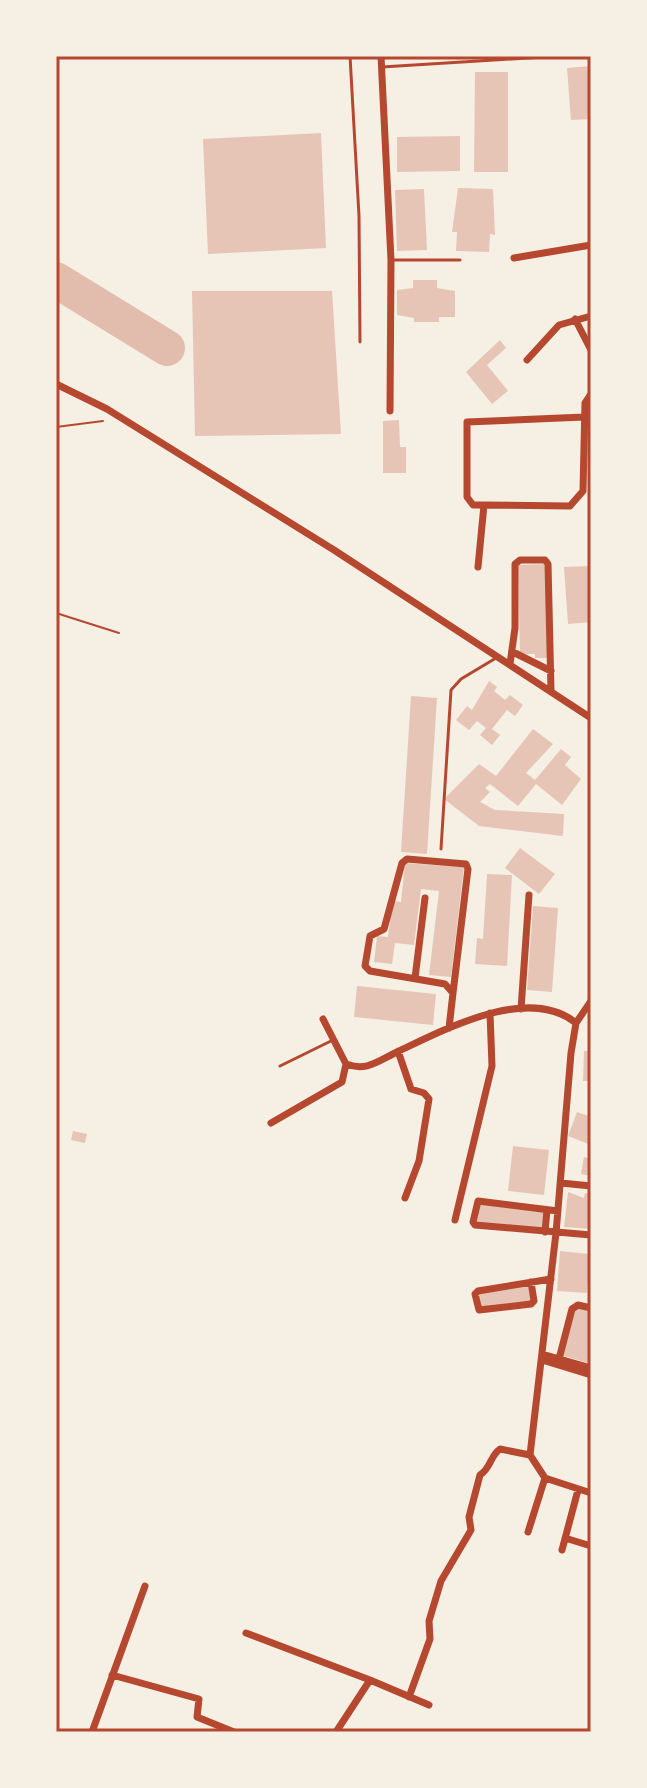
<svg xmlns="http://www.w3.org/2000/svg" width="647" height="1788" font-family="Mulish,sans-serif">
<rect width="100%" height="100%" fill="#f6efe4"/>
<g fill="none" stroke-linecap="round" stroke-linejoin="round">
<path stroke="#e2bdae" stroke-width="36" d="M 56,280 L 167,348"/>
</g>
<path fill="#e6c5b7" d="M 591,66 L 591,119 L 571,120 L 567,68 Z
M 475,72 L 508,72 L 508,172 L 474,172 Z
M 321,133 L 326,248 L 208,254 L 203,139 Z
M 460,136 L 460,171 L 397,172 L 397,137 Z
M 458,188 L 493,189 L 495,235 L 490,234 L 489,252 L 456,251 L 457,232 L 452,232 Z
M 424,189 L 427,250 L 397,251 L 395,190 Z
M 413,280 L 437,280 L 437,288 L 455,291 L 455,317 L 439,317 L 439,322 L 414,322 L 414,318 L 397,315 L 397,290 L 413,288 Z
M 192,291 L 332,291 L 341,434 L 195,436 Z
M 500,340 L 506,348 L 487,365 L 508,391 L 492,404 L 466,372 Z
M 399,420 L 400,447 L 406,447 L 406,473 L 383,473 L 383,421 Z
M 546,564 L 548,658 L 535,658 L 535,654 L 520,654 L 518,565 Z
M 590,566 L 591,622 L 568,624 L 564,567 Z
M 489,681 L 497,687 L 494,691 L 505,700 L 510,695 L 523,705 L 515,716 L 507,710 L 492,729 L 500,735 L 492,745 L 480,735 L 486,728 L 477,721 L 469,730 L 456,720 L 467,706 L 472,710 Z
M 411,696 L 437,698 L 427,854 L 401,852 Z
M 533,729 L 553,744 L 526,773 L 535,780 L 561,749 L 571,757 L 565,765 L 581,779 L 562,805 L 536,784 L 518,806 L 490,784 L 485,788 L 490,792 L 480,802 L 495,810 L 564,814 L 563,836 L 479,826 L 444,799 L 479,764 L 496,776 Z
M 520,848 L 555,874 L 539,894 L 505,868 Z
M 405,863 L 464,867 L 451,977 L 429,975 L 439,891 L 421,889 L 414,945 L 395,943 L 392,964 L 374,962 L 377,936 L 388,937 L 392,901 L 401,902 Z
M 487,874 L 512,875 L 507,966 L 475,964 L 477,938 L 483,939 Z
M 533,906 L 558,908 L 552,992 L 527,990 Z
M 357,986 L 436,994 L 433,1025 L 354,1017 Z
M 584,1051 L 591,1051 L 591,1081 L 583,1081 Z
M 577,1112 L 591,1117 L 591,1145 L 568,1136 Z
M 73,1131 L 87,1134 L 85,1143 L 71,1140 Z
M 513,1146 L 549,1150 L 544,1195 L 508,1191 Z
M 584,1157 L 591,1159 L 591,1176 L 581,1174 Z
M 568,1192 L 584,1198 L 585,1193 L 591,1194 L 591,1229 L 564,1227 Z
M 479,1204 L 546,1212 L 544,1229 L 476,1223 Z
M 560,1251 L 590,1254 L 587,1293 L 557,1291 Z
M 528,1284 L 531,1302 L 481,1311 L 478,1294 Z
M 576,1308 L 591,1311 L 591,1364 L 561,1355 Z"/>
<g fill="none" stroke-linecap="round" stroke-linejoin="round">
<path stroke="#b5482f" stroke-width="2" d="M 56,427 L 103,421
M 56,613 L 119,633"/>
<path stroke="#b5482f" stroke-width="3" d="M 350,56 L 359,216 L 360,342
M 382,67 L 544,57
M 391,260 L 460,260
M 441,849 L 451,690 L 461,679 L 496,658
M 280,1066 L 333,1040"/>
<path stroke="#b5482f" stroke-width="7" d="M 381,56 L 391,260 L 390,411
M 514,258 L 591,245
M 575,319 L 591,350
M 527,360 L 559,325 L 591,316
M 56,384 L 107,409 L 334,550 L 591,718
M 484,505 L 473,505 L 467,497 L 467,422 L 584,417
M 478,567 L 484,505 L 570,506 L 583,491 L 585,403 L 591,394
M 513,652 L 551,671
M 510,664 L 515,628 L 515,564 L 520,560 L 545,560 L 548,564 L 551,691
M 415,978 L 425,898
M 591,1001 L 576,1023 L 571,1053 L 556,1233 L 530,1455 L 545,1478 L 591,1493
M 521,1009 L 529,895
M 323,1019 L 346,1064 C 366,1072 378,1061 397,1052 C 444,1030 528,984 576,1023
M 449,1028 L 453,993 L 445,984 L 370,971 L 365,966 L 370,936 L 384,929 L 402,863 L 407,859 L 466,864 L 468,869 L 453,993
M 398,1051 L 411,1089 L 424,1093 L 429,1099 L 419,1161 L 405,1198
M 271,1123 L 342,1082 L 346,1064
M 561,1183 L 591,1186
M 558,1211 L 478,1201 L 473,1222 L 475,1225 L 591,1235
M 455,1220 L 492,1066 L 490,1013
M 545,1232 L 547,1210
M 531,1282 L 534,1301 L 531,1304 L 479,1310 L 475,1294 L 478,1291 L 551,1279
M 542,1354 L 591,1368
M 559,1359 L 572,1309 L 578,1305 L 591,1308
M 542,1360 L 591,1375
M 528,1532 L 545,1478
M 565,1538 L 591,1546
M 562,1550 L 578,1490
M 246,1633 L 370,1680 L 336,1732
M 112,1675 L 199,1699 L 197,1717 L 234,1732
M 370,1680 L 429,1705
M 409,1697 L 430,1639 L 429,1621 L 441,1581 L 471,1530 L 469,1517 L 480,1475 C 491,1468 490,1456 500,1449 L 530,1455
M 92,1732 L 145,1586"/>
</g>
<rect width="647" height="1788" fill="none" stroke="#f6efe4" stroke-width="116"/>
<rect x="58" y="58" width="531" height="1672" fill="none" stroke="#b5482f" stroke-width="3"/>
</svg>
